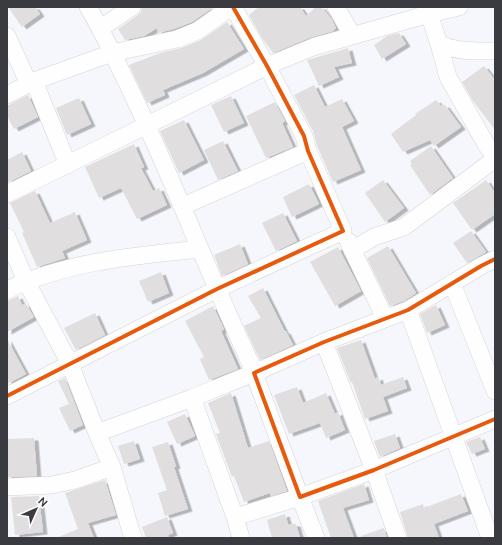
<svg xmlns="http://www.w3.org/2000/svg" width="502" height="545" font-family="Ubuntu,sans-serif">
<defs>
<filter id="shadow"><feDropShadow dx="4.5" dy="2.5" stdDeviation="0" flood-color="#0004"/></filter>
</defs>
<rect width="100%" height="100%" fill="#f6f7fc"/>
<path fill="#e0dedf" filter="url(#shadow)" d="M 8,7 L 35,7 L 40,14 L 22,27 Z
M 142,7 L 214,7 L 192,22 L 174,29 L 158,33 L 157,28 L 144,36 L 125,40 L 118,29 L 138,15 L 141,12 Z
M 259,7 L 300,7 L 306,16 L 316,7 L 321,7 L 331,18 L 336,28 L 333,31 L 309,38 L 273,53 L 262,38 L 249,15 Z
M 227,22 L 244,49 L 203,73 L 163,90 L 165,95 L 147,103 L 129,65 L 160,53 L 181,48 L 201,40 Z
M 399,33 L 406,44 L 382,59 L 374,45 L 387,36 Z
M 348,48 L 352,63 L 334,67 L 339,77 L 319,86 L 307,60 Z
M 484,66 L 495,80 L 495,130 L 473,101 L 462,82 Z
M 314,85 L 325,107 L 342,99 L 354,121 L 342,127 L 361,170 L 333,182 L 317,146 L 313,131 L 294,95 Z
M 28,95 L 38,117 L 14,129 L 7,116 L 7,106 Z
M 231,96 L 244,123 L 224,132 L 211,105 Z
M 79,98 L 91,124 L 67,135 L 56,108 Z
M 436,100 L 441,106 L 445,105 L 461,127 L 434,146 L 430,140 L 403,152 L 391,134 L 416,115 L 415,114 Z
M 275,102 L 285,121 L 282,123 L 293,147 L 266,158 L 246,116 Z
M 184,120 L 204,160 L 179,173 L 160,131 Z
M 223,141 L 238,171 L 218,180 L 204,150 Z
M 134,144 L 144,167 L 141,168 L 153,191 L 159,188 L 167,205 L 137,219 L 121,188 L 99,198 L 85,167 Z
M 431,146 L 453,178 L 430,195 L 410,165 L 412,164 L 410,161 Z
M 22,152 L 31,171 L 7,183 L 7,160 Z
M 383,180 L 404,208 L 385,222 L 365,193 Z
M 486,180 L 495,193 L 495,214 L 472,230 L 453,203 Z
M 309,184 L 319,204 L 292,217 L 283,197 Z
M 35,191 L 50,223 L 75,212 L 87,240 L 62,251 L 65,258 L 37,267 L 22,233 L 24,232 L 10,203 Z
M 283,213 L 297,241 L 276,251 L 262,223 Z
M 471,231 L 486,252 L 467,263 L 453,243 Z
M 240,244 L 248,264 L 222,276 L 214,255 Z
M 388,246 L 416,293 L 404,301 L 390,306 L 367,258 Z
M 338,247 L 361,291 L 335,306 L 310,262 Z
M 161,272 L 169,293 L 148,302 L 139,281 Z
M 263,288 L 285,332 L 286,331 L 293,345 L 260,360 L 244,326 L 261,318 L 248,296 Z
M 18,296 L 22,305 L 26,304 L 34,317 L 7,332 L 7,301 Z
M 436,305 L 445,325 L 427,333 L 420,314 Z
M 213,306 L 224,329 L 221,331 L 238,369 L 209,380 L 200,359 L 204,357 L 185,321 Z
M 95,313 L 105,335 L 76,350 L 64,328 Z
M 7,339 L 26,374 L 7,384 Z
M 361,340 L 375,379 L 378,377 L 381,385 L 403,377 L 407,388 L 383,397 L 388,411 L 365,419 L 352,382 L 351,383 L 337,348 Z
M 65,378 L 83,425 L 70,431 L 59,408 L 69,404 L 58,381 Z
M 297,387 L 303,403 L 326,393 L 335,414 L 338,412 L 345,430 L 326,438 L 320,423 L 289,434 L 274,395 Z
M 231,393 L 248,448 L 269,441 L 287,491 L 271,496 L 270,493 L 244,502 L 234,476 L 232,477 L 216,434 L 220,433 L 208,403 Z
M 185,414 L 195,436 L 177,444 L 167,422 Z
M 395,434 L 400,448 L 380,457 L 374,441 Z
M 480,437 L 485,449 L 472,454 L 466,442 Z
M 34,438 L 37,476 L 7,477 L 7,439 Z
M 134,441 L 140,459 L 124,464 L 118,446 Z
M 168,442 L 176,466 L 174,467 L 188,509 L 165,516 L 158,493 L 167,490 L 152,447 Z
M 105,480 L 116,515 L 88,523 L 94,538 L 56,538 L 78,529 L 65,493 Z
M 364,484 L 369,500 L 343,508 L 354,538 L 331,538 L 318,501 Z
M 461,494 L 468,511 L 434,524 L 439,538 L 408,538 L 400,512 L 423,504 L 424,508 Z
M 39,496 L 43,532 L 15,535 L 11,497 Z
M 285,514 L 288,524 L 296,524 L 300,538 L 272,538 L 267,520 Z
M 167,517 L 173,533 L 168,535 L 169,538 L 146,538 L 142,527 Z
M 384,528 L 387,538 L 361,538 L 361,536 Z"/>
<g fill="none" stroke-linecap="round" stroke-linejoin="round">
<defs>
<path id="minor" d="M 88,7 C 103,32 115,59 128,85 C 172,176 207,271 250,362 L 254,373 L 192,398 L 235,517
M 336,7 L 352,35
M 459,7 L 429,14 L 439,44 C 458,52 475,51 495,51
M 101,28 L 132,7
M 7,36 L 29,84
M 439,44 L 448,77 L 487,146 L 495,157
M 34,81 L 68,165
M 7,95 L 34,81 L 112,53 L 177,39 L 197,31 L 227,10 L 228,7
M 7,194 L 267,66 L 313,47 L 429,14 L 425,7
M 183,206 L 308,151
M 7,237 L 26,281 L 70,364 L 97,433 L 112,467 L 133,538
M 348,241 L 385,318
M 352,250 L 374,237 L 404,227 L 495,159
M 495,259 L 481,266 L 408,310 L 324,342 L 254,373 L 300,497 L 374,470 L 495,419
M 452,283 L 495,391
M 7,290 C 67,261 135,256 200,249
M 408,310 L 490,538
M 324,342 L 374,470 L 398,538
M 7,396 L 217,289 L 343,231 L 308,151 L 304,136 L 267,66 L 233,7
M 97,433 L 192,398
M 7,487 L 52,485 L 75,480 L 112,467
M 241,538 L 235,517 L 300,497 L 316,538"/>
</defs>
<use href="#minor" stroke="#d3d4d8" stroke-width="18"/>
<use href="#minor" stroke="#fefeff" stroke-width="17"/>
<defs>
<path id="cycleway" d="M 495,259 L 481,266 L 408,310 L 324,342 L 254,373 L 300,497 L 374,470 L 495,419
M 7,396 L 217,289 L 343,231 L 308,151 L 304,136 L 267,66 L 233,7"/>
</defs>
<use href="#cycleway" stroke="#fff" stroke-width="6"/>
<use href="#cycleway" stroke="#e8590c" stroke-width="4"/>
</g>
<rect width="502" height="545" fill="none" stroke="#3a3b40" stroke-width="16"/>
<g transform="translate(36 509) rotate(45)" stroke="#ffffff" stroke-width="3" paint-order="stroke">
<path d="M0-3L7 15L0 10L-7 15Z" fill="#3a3b40"/>
<text y="-6" font-size="11" font-weight="bold" text-anchor="middle" fill="#3a3b40">N</text>
</g>
</svg>
